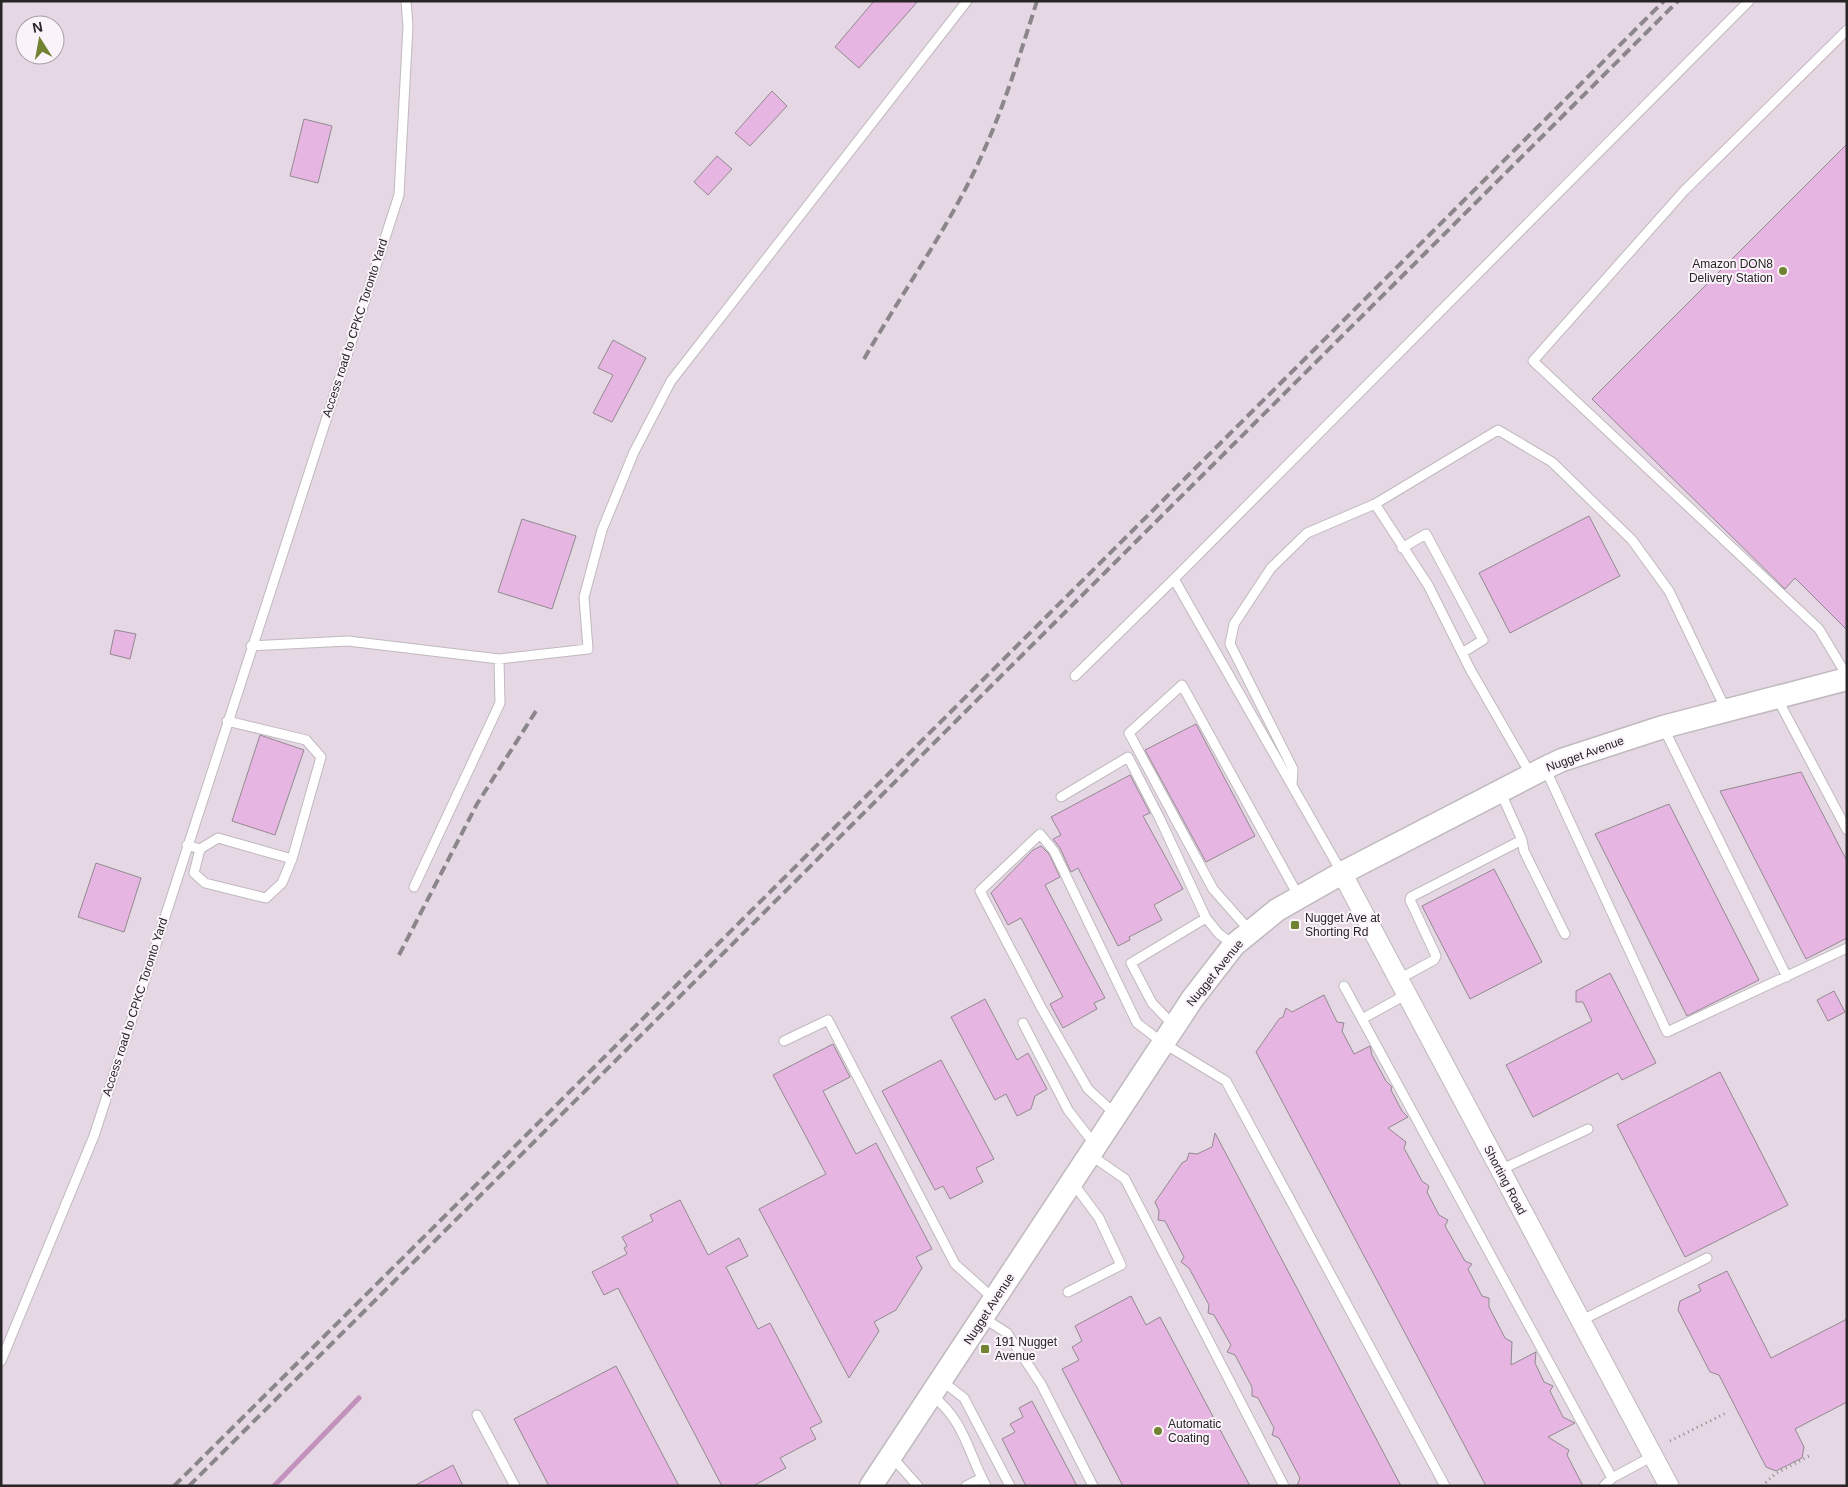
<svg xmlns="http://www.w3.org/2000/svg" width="1848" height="1487" font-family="Helvetica,sans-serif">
<rect width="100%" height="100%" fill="#eee6ed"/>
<path fill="#e5d7e3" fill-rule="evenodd" d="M 1,1 L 1847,1 L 1847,1486 L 1,1486 ZM 25,25 L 55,25 L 55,55 L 25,55 Z"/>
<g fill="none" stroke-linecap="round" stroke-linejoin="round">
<path stroke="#c292bd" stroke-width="5" d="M 274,1486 L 359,1398"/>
</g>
<path fill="#e7b5e1" stroke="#918a90" d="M 874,1 L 918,1 L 859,68 L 835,47 Z
M 772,91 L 787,106 L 750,146 L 735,133 Z
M 304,119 L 332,126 L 318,183 L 290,176 Z
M 1847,144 L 1847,630 L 1795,578 L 1785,589 L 1592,399 Z
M 717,156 L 732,169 L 708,195 L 694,182 Z
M 613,340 L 646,358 L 612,422 L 593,413 L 613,375 L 598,368 Z
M 1589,516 L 1620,576 L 1510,633 L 1479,573 Z
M 522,519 L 576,536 L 552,609 L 498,592 Z
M 115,630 L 136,634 L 130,659 L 110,654 Z
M 1196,724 L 1255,836 L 1206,862 L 1145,750 Z
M 260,735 L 304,750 L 275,835 L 232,821 Z
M 1801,772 L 1847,861 L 1847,938 L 1806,959 L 1720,791 Z
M 1130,775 L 1150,813 L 1143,816 L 1183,889 L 1154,905 L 1162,920 L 1129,937 L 1130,940 L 1118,946 L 1078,868 L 1071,872 L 1060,848 L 1053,839 L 1061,835 L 1051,817 Z
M 1669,804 L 1759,980 L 1687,1016 L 1595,834 Z
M 1041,846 L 1049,854 L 1060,877 L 1045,885 L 1105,998 L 1094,1003 L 1097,1009 L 1063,1028 L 1050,1004 L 1063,997 L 1021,918 L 1008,925 L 991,893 L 1033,850 Z
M 96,863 L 141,878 L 124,932 L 78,917 Z
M 1494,869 L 1542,962 L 1470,999 L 1422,906 Z
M 1610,973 L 1656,1063 L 1622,1080 L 1618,1073 L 1533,1117 L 1506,1065 L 1592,1021 L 1583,1002 L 1576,1002 L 1576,991 Z
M 1834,991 L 1845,1012 L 1828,1021 L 1817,1000 Z
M 1324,995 L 1337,1022 L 1344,1023 L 1342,1031 L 1354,1054 L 1370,1046 L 1372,1055 L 1386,1081 L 1392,1087 L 1391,1090 L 1402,1111 L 1408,1117 L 1388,1128 L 1406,1142 L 1404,1148 L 1422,1181 L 1429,1186 L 1427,1192 L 1439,1215 L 1448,1220 L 1445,1226 L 1465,1261 L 1472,1264 L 1468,1269 L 1482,1296 L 1489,1298 L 1489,1307 L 1505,1338 L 1512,1342 L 1511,1365 L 1536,1352 L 1535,1363 L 1544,1382 L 1553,1386 L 1550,1391 L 1563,1417 L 1575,1423 L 1548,1437 L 1569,1450 L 1567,1455 L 1583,1486 L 1486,1486 L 1256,1052 L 1279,1019 L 1283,1017 L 1286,1008 L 1292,1012 Z
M 985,999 L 1017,1060 L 1028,1053 L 1047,1089 L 1035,1096 L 1031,1109 L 1017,1116 L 1006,1094 L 995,1100 L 951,1017 Z
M 833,1044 L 850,1077 L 823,1091 L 856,1154 L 876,1143 L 932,1249 L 916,1257 L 922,1268 L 896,1310 L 874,1322 L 879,1331 L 849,1378 L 759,1209 L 826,1174 L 773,1075 Z
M 941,1060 L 994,1159 L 976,1168 L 983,1182 L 950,1199 L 943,1186 L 935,1190 L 882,1091 Z
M 1720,1072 L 1788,1205 L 1685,1257 L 1617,1125 Z
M 1215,1133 L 1299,1292 L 1401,1486 L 1297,1486 L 1300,1478 L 1279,1438 L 1272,1435 L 1274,1428 L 1258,1398 L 1252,1396 L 1252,1387 L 1235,1355 L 1227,1352 L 1231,1345 L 1214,1315 L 1208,1313 L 1209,1305 L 1189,1268 L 1181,1262 L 1184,1257 L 1165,1221 L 1158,1220 L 1159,1211 L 1155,1202 L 1182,1163 L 1187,1160 L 1189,1153 L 1197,1154 L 1212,1147 Z
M 680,1200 L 708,1255 L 739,1238 L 748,1256 L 726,1267 L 758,1329 L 770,1323 L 822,1422 L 810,1428 L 816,1439 L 780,1458 L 786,1468 L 753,1486 L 722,1486 L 618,1288 L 604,1295 L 592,1272 L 627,1254 L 624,1248 L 627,1246 L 622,1237 L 653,1221 L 650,1215 Z
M 1727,1271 L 1771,1358 L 1847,1319 L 1847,1402 L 1795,1429 L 1804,1447 L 1802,1458 L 1776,1471 L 1766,1467 L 1719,1375 L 1710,1372 L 1678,1310 L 1680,1301 L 1701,1291 L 1698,1285 Z
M 1131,1296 L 1146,1325 L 1160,1317 L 1250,1486 L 1123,1486 L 1062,1369 L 1079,1360 L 1072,1347 L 1082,1341 L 1075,1326 Z
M 616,1366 L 679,1486 L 549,1486 L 514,1419 Z
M 1032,1401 L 1077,1486 L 1026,1486 L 1002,1439 L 1015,1432 L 1010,1424 L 1023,1417 L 1019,1408 Z
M 453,1465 L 463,1486 L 414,1486 Z"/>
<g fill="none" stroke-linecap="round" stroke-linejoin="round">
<defs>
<path id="service" d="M 1847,30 L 1684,191 L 1533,361 L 1819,629 L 1847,676
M 1402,548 L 1426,534 L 1483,640 L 1462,653
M 1174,579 L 1342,873
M 251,646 L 348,641 L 499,659 L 588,649 L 584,597 L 602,530 L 634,452 L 671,381 L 967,1
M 1075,676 L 1174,579 L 1749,1
M 1777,698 L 1847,830
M 1663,727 L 1787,977
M 1545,768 L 1667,1032 L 1847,948
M 1531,775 L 1470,669 L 1428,585 L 1375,504 L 1498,430 L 1552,462 L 1632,540 L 1669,591 L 1726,710
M 1292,785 L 1293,769 L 1230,644 L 1234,624 L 1271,568 L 1307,533 L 1375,504
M 1061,797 L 1128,757 L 1160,819 L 1206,918
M 1522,840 L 1524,851 L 1565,934
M 187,845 L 200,849 L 218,838 L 292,859 L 321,757 L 306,740 L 227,721
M 200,849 L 194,873 L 205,883 L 266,898 L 282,883 L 292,859
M 414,887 L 500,703 L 499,659
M 1250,931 L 1213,889 L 1129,733 L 1182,685 L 1299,897
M 1399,979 L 1434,960 L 1436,956 L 1410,900 L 1411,897 L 1522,840 L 1500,791
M 1344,986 L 1612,1478
M 1362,1019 L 1407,994
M 1023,1023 L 1068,1110 L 1095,1145
M 1174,1026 L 1152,1003 L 1131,963 L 1206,918 L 1219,934 L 1233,944
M 784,1041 L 828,1020 L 955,1264 L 994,1299
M 1115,1114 L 1088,1089 L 1042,1009 L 980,891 L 1040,834 L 1054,851 L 1137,1023 L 1163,1043 L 1226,1081 L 1445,1486
M 1089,1154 L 1125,1179 L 1284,1486
M 1500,1170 L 1588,1129
M 1068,1292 L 1121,1265 L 1099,1218 L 1073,1183
M 982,1317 L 1007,1333 L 1041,1384 L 1093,1486
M 1580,1321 L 1707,1258
M 1,1361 L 94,1136 L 399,195 L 408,26 L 406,1
M 942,1381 L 964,1398 L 1010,1486
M 932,1395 C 966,1423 967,1451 986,1486
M 477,1415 L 515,1486
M 891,1456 L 918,1486
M 966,1486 L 982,1478
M 1604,1486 L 1612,1478 L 1653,1456"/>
<path id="minor" d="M 1342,873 L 1669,1486"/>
<path id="tertiary" d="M 871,1486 L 1193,998 L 1234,945 L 1277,910 L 1342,873 L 1545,768 L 1562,760 L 1663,727 L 1847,679"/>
</defs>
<use href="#service" stroke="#c0b9bf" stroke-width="11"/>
<use href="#minor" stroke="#c0b9bf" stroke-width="21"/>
<use href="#tertiary" stroke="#c0b9bf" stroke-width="25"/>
<path stroke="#908a8f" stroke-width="3" stroke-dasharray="1 4" stroke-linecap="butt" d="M 1670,1441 L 1728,1412
M 1762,1486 L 1775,1474 L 1811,1455"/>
<use href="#service" stroke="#fff" stroke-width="9"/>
<use href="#minor" stroke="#fff" stroke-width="19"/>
<use href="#tertiary" stroke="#fff" stroke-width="22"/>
<path stroke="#8b868a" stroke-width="4" stroke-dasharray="10 5" stroke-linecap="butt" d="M 864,359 C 904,289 953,222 985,148 C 1006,101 1021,51 1037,1
M 399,955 L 477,804 L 536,711
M 174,1486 L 1664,1
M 189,1486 L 1678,1"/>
</g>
<g fill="#718231" stroke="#fbf3fa" stroke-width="2">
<circle cx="1783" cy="271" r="5"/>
<rect x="1290" y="920" width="10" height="10" rx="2.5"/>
<rect x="980" y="1344" width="10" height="10" rx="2.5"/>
<circle cx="1158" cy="1431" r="5"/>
</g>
<g text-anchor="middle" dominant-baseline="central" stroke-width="4" stroke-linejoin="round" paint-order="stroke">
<g font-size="12" fill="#282527" stroke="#fbf3fa" text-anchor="start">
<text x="1773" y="264" text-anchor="end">Amazon DON8<tspan x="1773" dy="14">Delivery Station</tspan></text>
<text x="1305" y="918">Nugget Ave at<tspan x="1305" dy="14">Shorting Rd</tspan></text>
<text x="995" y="1342">191 Nugget<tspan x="995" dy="14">Avenue</tspan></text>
<text x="1168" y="1424">Automatic<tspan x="1168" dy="14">Coating</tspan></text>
</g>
<g font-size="12" fill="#282527" stroke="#fbf3fa">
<text transform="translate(355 328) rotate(-72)">Access road to CPKC Toronto Yard</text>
<text transform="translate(1585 754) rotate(-20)">Nugget Avenue</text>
<text transform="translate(1215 973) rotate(-51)">Nugget Avenue</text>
<text transform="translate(135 1007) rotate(-72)">Access road to CPKC Toronto Yard</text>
<text transform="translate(1505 1180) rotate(62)">Shorting Road</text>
<text transform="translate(989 1309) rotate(-57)">Nugget Avenue</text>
</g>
</g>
<rect width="1848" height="1487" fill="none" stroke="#282527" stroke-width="5"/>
<g transform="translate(40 40) rotate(349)"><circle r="24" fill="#fbf3fa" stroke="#a7a1a6"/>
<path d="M0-4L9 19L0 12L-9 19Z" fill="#718231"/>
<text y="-8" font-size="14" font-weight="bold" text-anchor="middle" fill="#282527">N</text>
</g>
</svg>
